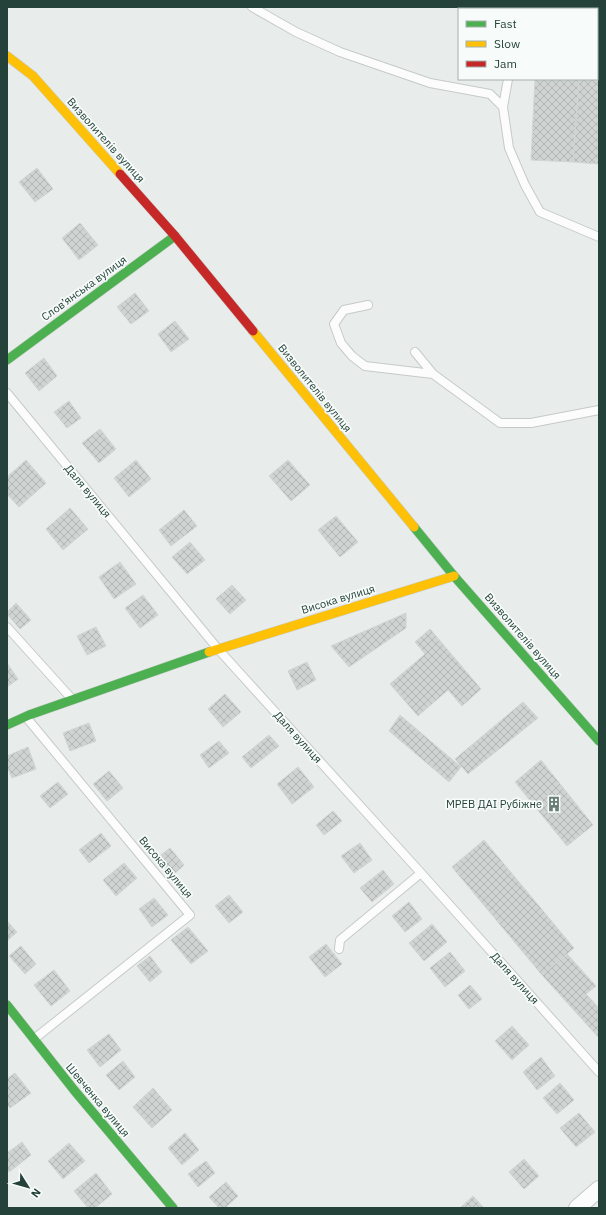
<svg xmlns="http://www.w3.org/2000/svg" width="606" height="1215" font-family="'IBM Plex Sans',sans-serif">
<defs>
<pattern id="building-cross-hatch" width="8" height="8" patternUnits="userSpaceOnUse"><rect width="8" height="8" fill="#cfd4d2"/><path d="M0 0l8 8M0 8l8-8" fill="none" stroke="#b2b7b5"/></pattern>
</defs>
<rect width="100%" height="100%" fill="#e8edeb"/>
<path fill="url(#building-cross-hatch)" stroke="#d1d6d4" d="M 597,75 L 599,76 L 599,164 L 573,162 L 579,79 L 597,79 Z
M 535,79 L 579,79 L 573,162 L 531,160 Z
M 37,168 L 53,189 L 35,202 L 19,182 Z
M 80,223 L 98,245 L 79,260 L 62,238 Z
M 135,293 L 149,311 L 131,324 L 117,307 Z
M 175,321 L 189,339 L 171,352 L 158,334 Z
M 44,358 L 57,376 L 39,391 L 25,373 Z
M 69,401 L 81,418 L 67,428 L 54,412 Z
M 100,429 L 116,449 L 99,463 L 82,443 Z
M 26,460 L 46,483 L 19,507 L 7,494 L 7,477 Z
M 136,460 L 151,479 L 129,497 L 114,478 Z
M 288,460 L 310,485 L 291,501 L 269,476 Z
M 70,508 L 88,529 L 63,550 L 46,529 Z
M 184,510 L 197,526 L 171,546 L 159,530 Z
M 336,516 L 358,542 L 340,557 L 318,530 Z
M 190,542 L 205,560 L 187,574 L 172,557 Z
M 120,562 L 136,584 L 114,599 L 99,577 Z
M 232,585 L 246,600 L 230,614 L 216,599 Z
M 143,595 L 158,615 L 140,628 L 125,608 Z
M 16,603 L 31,620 L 20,629 L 7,614 L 7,612 Z
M 406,613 L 406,628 L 349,667 L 331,646 Z
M 96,627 L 106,646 L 87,655 L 77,636 Z
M 430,629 L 481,689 L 462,706 L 448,690 L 418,716 L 390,684 L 425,654 L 415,642 Z
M 307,662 L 316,680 L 297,690 L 288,671 Z
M 7,663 L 18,679 L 7,687 Z
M 225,694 L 241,712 L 223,727 L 208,709 Z
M 523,702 L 538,718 L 468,774 L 455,759 Z
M 400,715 L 461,767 L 449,782 L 389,731 Z
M 89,723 L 96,741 L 70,751 L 63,733 Z
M 269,735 L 279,746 L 251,768 L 242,757 Z
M 219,741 L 229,753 L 209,768 L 200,755 Z
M 28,747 L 36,769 L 12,778 L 7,766 L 7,756 Z
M 541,760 L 593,825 L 567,846 L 515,782 Z
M 298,767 L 314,787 L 292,804 L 277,784 Z
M 109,771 L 123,788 L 107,801 L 93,784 Z
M 58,782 L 68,794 L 50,808 L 40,796 Z
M 333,811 L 342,821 L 324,835 L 316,825 Z
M 101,833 L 111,846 L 89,863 L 79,850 Z
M 484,840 L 574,948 L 542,975 L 452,867 Z
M 360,843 L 372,860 L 354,873 L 341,856 Z
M 170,848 L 184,865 L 172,876 L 157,858 Z
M 124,863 L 137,878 L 116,896 L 103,880 Z
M 383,870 L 394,884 L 372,902 L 360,888 Z
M 229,895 L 243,912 L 229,923 L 215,906 Z
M 154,898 L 168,915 L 152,927 L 139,909 Z
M 409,902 L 422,919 L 405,932 L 392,916 Z
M 7,921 L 17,932 L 7,941 Z
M 432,924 L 447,942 L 424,961 L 409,943 Z
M 188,927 L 208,951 L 191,964 L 171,940 Z
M 326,944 L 342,964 L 325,977 L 309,957 Z
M 21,946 L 36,964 L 25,974 L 9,956 Z
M 450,952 L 465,971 L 445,987 L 430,968 Z
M 567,954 L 596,986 L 586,994 L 599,1008 L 599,1038 L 542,975 Z
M 150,956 L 162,972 L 150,982 L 137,966 Z
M 54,970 L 70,991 L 51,1006 L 34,985 Z
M 470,985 L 482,999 L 469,1009 L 458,995 Z
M 512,1026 L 529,1045 L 512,1060 L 495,1041 Z
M 109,1034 L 121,1050 L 100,1067 L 87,1050 Z
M 541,1057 L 555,1076 L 537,1090 L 523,1072 Z
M 123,1061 L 135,1077 L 119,1090 L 106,1075 Z
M 15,1073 L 31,1093 L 10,1108 L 7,1105 L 7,1079 Z
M 560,1083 L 574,1100 L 557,1114 L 543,1098 Z
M 153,1088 L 172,1110 L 152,1128 L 133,1107 Z
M 579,1113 L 595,1132 L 576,1147 L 560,1128 Z
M 185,1133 L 199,1150 L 182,1165 L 168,1148 Z
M 22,1142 L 31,1155 L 9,1172 L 7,1169 L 7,1153 Z
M 69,1143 L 85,1161 L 63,1179 L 48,1161 Z
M 524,1159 L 539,1176 L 524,1189 L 509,1172 Z
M 206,1161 L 215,1173 L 198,1187 L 188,1174 Z
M 96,1173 L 112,1194 L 95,1208 L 88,1208 L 74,1191 Z
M 226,1182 L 238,1196 L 225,1208 L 219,1208 L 209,1197 Z
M 473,1196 L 484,1208 L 460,1208 Z"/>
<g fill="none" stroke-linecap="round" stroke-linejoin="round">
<defs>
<path id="lane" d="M 252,7 L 296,32 L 340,52 L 430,83 L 490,94 L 503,107 L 509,148 L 525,185 L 540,212 L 599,237
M 597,21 L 599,21
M 503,107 L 508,79
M 368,305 L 344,310 L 334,324 L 341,343 L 352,356 L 365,366 L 433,374 L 500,423 L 531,423 L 599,410
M 415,352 L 433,374
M 7,393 L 218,649 L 421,873 L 599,1072
M 7,627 L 71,698
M 26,717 L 190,915 L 34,1039
M 339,949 L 340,940 L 421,873"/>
<path id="street" d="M 577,1208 L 599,1189"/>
<path id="fast" d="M 7,360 L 175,236
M 414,527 L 454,576 L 599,741
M 7,725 L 29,715 L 209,652
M 7,1005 L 74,1090 L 173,1208"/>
<path id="slow" d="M 7,56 L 33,76 L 120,174
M 253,331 L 414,527
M 209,652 L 454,576"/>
<path id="jam" d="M 120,174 L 175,236 L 253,331"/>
</defs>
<use href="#lane" stroke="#c5cac8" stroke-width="10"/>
<use href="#street" stroke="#c5cac8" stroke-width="18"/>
<use href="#fast" stroke="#c3cbc8" stroke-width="10"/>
<use href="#slow" stroke="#c3cbc8" stroke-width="10"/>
<use href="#jam" stroke="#c3cbc8" stroke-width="10"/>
<use href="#lane" stroke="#fcfcfc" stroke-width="8"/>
<use href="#street" stroke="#fcfcfc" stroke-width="16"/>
<use href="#fast" stroke="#4caf50" stroke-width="9"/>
<use href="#slow" stroke="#ffc107" stroke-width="9"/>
<use href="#jam" stroke="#c62828" stroke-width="9"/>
</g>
<defs>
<symbol id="building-bare" viewBox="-9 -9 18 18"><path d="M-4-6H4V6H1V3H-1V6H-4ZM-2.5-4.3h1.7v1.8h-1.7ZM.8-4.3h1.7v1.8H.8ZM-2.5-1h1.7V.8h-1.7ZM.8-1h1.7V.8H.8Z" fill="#697e78" stroke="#f7fbf9" stroke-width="2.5" paint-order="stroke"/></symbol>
</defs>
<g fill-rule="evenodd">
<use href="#building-bare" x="543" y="793" width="22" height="22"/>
</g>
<g text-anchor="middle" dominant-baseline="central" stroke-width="3.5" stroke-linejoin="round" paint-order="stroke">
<g font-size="11" fill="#24423a" stroke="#f7fbf9">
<text transform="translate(106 140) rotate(48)">Визволителів вулиця</text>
<text transform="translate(84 288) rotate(-36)">Слов’янська вулиця</text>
<text transform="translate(315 388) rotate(51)">Визволителів вулиця</text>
<text transform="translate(88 491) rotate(50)">Даля вулиця</text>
<text transform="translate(338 599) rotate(-17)">Висока вулиця</text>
<text transform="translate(523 636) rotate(49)">Визволителів вулиця</text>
<text transform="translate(298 737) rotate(48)">Даля вулиця</text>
<text transform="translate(166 867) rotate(50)">Висока вулиця</text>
<text transform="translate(515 978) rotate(48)">Даля вулиця</text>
<text transform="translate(98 1100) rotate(50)">Шевченка вулиця</text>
</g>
<g font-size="11" fill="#24423a" stroke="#f7fbf9" text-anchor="end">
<text x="542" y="804">МРЕВ ДАІ Рубіжне</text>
</g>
</g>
<rect width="606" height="1215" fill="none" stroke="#24423a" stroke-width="16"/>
<rect x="458" y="8" width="140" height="72" fill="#f7fbf9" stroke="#a3b1ad"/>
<rect x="466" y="21" width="20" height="6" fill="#4caf50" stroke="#a3b1ad"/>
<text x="494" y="28" font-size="12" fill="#24423a">Fast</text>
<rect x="466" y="41" width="20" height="6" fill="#ffc107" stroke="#a3b1ad"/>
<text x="494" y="48" font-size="12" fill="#24423a">Slow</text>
<rect x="466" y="61" width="20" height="6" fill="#c62828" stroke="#a3b1ad"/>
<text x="494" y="68" font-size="12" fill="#24423a">Jam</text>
<g transform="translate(28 1187) rotate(127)" stroke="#f7fbf9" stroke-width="3" paint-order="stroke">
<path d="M0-3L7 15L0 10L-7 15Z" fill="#24423a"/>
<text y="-6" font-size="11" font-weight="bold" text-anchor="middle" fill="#24423a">N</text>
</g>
</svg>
